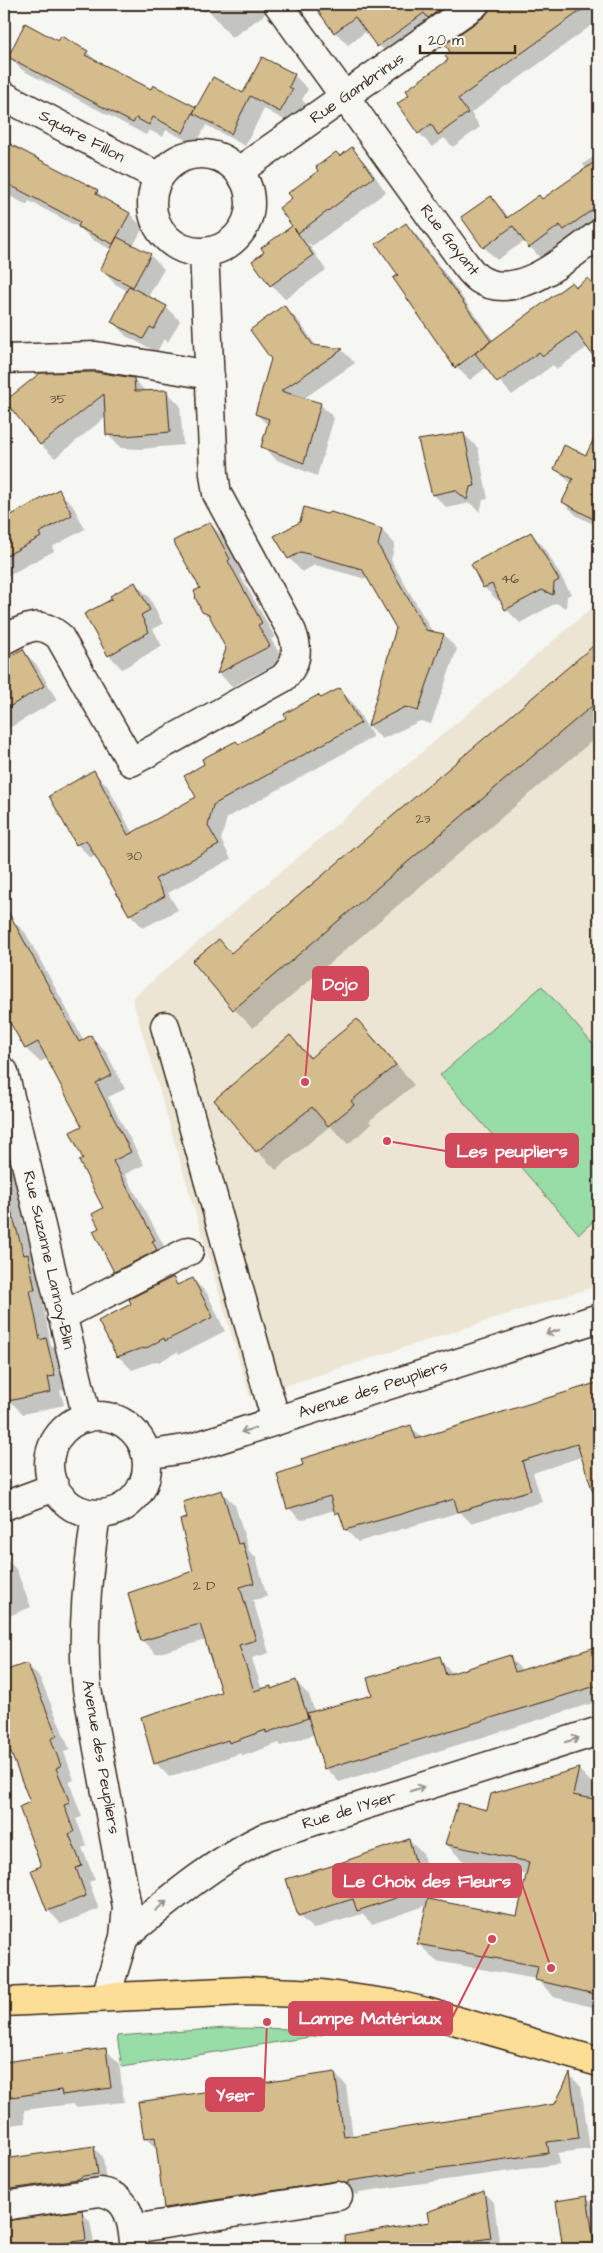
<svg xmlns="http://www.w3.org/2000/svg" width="603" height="2253" font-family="'Architects Daughter',sans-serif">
<rect width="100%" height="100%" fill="#f6f6f2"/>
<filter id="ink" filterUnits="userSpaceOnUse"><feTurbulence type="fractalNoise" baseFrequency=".02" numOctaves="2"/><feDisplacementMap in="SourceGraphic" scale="10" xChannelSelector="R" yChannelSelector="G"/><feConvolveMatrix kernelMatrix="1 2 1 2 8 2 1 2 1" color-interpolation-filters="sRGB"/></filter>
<g filter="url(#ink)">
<path fill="#ece5d3" d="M 599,602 L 599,1285 L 250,1397 L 132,998 Z"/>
<path fill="#98dca8" stroke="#6a8363" d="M 542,986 L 599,1051 L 599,1216 L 579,1234 L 440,1075 Z
M 226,2028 L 306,2029 L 322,2035 L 122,2067 L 117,2036 Z"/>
<path fill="#0003" d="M 196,4 L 279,4 L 232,38 L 209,10 L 204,12 Z
M 314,4 L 361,4 L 365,10 L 375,4 L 458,4 L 391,59 L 367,31 L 348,45 L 335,32 Z
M 519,4 L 599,4 L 599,20 L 471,113 L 480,127 L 453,147 L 444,138 L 432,147 L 419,133 L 450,60 L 477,34 Z
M 59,42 L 87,52 L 99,64 L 151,91 L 197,109 L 244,94 L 294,75 L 308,89 L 302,100 L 306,104 L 294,125 L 264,109 L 245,146 L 206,125 L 196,145 L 166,130 L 163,137 L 149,130 L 146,135 L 22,70 L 9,57 Z
M 4,142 L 97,191 L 109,203 L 130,214 L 143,228 L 133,246 L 150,255 L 164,269 L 148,297 L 166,307 L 180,321 L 168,342 L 164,339 L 157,352 L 126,336 L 113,322 L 128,291 L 115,284 L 102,270 L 112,250 L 93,240 L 80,228 L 29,201 L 27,205 L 4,193 Z
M 351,149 L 365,162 L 386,192 L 312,246 L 307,242 L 326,270 L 285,299 L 271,285 L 266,252 L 294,226 Z
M 599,153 L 599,227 L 543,261 L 525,241 L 497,260 L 484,247 L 491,197 L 510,218 L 542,200 L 586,169 L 583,164 Z
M 406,224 L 419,238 L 494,341 L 588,280 L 599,291 L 599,357 L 589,346 L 557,369 L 553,365 L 512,395 L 487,367 L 470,380 L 456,367 L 400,275 Z
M 284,307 L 298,320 L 317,347 L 342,350 L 355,363 L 303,399 L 320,404 L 334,418 L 317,476 L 277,460 L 263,447 L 269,426 L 256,414 L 272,359 Z
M 134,379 L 146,392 L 166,391 L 180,405 L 183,445 L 140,449 L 121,448 L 108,435 L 107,416 L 55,458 L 41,445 L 7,401 Z
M 464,434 L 478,448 L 488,499 L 483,500 L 480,512 L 470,503 L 447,508 L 433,494 Z
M 565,447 L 599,463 L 599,527 L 577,516 L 563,502 L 572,484 L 555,469 Z
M 58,491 L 72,504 L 85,529 L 52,547 L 54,551 L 7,576 L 4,573 L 4,520 Z
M 326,515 L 382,530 L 395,544 L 391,560 L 433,633 L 444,635 L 457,649 L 431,724 L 420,721 L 382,739 L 369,726 L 397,628 L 370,580 L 315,565 L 302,572 L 289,558 Z
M 209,523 L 223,537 L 243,573 L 240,575 L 275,637 L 271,639 L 283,660 L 232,687 L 219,673 L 227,649 L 214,622 L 203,611 L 202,588 Z
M 531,533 L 544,547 L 571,594 L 567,596 L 566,608 L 556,603 L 520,623 L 506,609 L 501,599 L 498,601 L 484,587 Z
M 135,583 L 149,597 L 163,624 L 153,629 L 162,646 L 122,669 L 109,655 L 113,599 Z
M 599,642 L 599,735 L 253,1028 L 234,1009 L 219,940 L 232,954 Z
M 22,650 L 36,664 L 57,700 L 4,731 L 4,660 Z
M 339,689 L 353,703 L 373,737 L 227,818 L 221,840 L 231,859 L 168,893 L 178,910 L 143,928 L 130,914 L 96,855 L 91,858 L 77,844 L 94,772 L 107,785 L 133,834 L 197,797 L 239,746 Z
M 11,919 L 25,932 L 84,1041 L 91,1037 L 105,1050 L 125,1089 L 108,1097 L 144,1165 L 125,1174 L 168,1253 L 129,1285 L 115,1271 L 101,1228 L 105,1208 L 83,1127 L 48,1058 L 40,1062 L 26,1049 L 4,1008 L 4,923 Z
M 357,1021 L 376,1040 L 414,1085 L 369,1121 L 372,1124 L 348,1144 L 330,1126 L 276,1170 L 257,1151 L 290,1037 L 312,1058 Z
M 9,1168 L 23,1181 L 32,1216 L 22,1219 L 35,1263 L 41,1269 L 48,1303 L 43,1304 L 51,1345 L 59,1353 L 68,1389 L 60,1390 L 64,1405 L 23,1414 L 9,1400 L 4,1375 L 4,1169 Z
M 172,1279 L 180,1286 L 193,1280 L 207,1293 L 225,1331 L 180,1354 L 177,1352 L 159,1362 L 157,1361 L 132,1370 L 118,1356 L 133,1304 Z
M 599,1383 L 599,1451 L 533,1473 L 542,1502 L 471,1523 L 460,1512 L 358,1542 L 346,1530 L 343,1520 L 335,1510 L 301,1520 L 289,1508 L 410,1426 L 422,1438 Z
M 221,1491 L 235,1505 L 249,1551 L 256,1557 L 267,1597 L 253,1600 L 269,1653 L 252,1658 L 262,1690 L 270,1687 L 272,1690 L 296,1682 L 309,1695 L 315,1712 L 373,1696 L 439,1657 L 453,1674 L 509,1657 L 523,1671 L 599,1646 L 599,1701 L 339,1782 L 326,1768 L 315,1734 L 281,1746 L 279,1743 L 243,1756 L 241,1753 L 169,1777 L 156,1763 L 222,1693 L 206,1640 L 156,1654 L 142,1640 L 194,1572 L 189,1519 Z
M 4,1557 L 16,1569 L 31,1607 L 4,1618 Z
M 27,1664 L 40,1678 L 70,1750 L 64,1752 L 74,1780 L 69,1782 L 82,1817 L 76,1819 L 87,1846 L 82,1848 L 95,1880 L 89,1882 L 99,1909 L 61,1924 L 48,1910 L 43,1866 L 32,1803 L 4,1716 L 4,1673 Z
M 578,1769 L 594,1785 L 599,1783 L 599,1948 L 597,1957 L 599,1958 L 599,2009 L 554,1997 L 537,1979 L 436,1961 L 419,1944 L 428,1905 L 372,1924 L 362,1914 L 313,1929 L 299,1916 L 328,1868 L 409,1840 L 423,1854 L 435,1902 L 518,1918 L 528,1875 L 463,1861 L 446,1844 L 488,1811 Z
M 106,2050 L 119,2063 L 124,2102 L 76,2107 L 73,2104 L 24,2110 L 25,2123 L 4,2126 L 4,2064 Z
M 335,2074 L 346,2085 L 353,2137 L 556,2106 L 570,2076 L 581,2086 L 590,2149 L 558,2153 L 560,2164 L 359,2192 L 359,2195 L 348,2192 L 177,2219 L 165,2208 L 158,2150 L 145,2138 Z
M 94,2148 L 103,2157 L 106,2183 L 4,2202 L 4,2160 Z
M 484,2193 L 494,2203 L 500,2248 L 370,2249 L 368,2232 L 431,2223 Z
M 587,2198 L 599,2210 L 599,2249 L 564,2249 L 558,2202 Z
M 81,2212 L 90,2221 L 95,2249 L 4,2249 L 4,2222 Z"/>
<path fill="#d5bc8c" stroke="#3b2a1e" d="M 313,4 L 448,4 L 428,18 L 424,13 L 377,47 L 355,17 L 334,33 Z
M 490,4 L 590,4 L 458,99 L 468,113 L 438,135 L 431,124 L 418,134 L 397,104 L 409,95 L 406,90 L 448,60 L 445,56 L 450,52 L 445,44 L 484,17 L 489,11 Z
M 25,23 L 58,41 L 61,36 L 88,51 L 85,55 L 151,89 L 153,85 L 196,107 L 183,133 L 153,117 L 149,125 L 136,118 L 133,123 L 8,57 Z
M 262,57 L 295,74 L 289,87 L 293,89 L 280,112 L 250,96 L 231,134 L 193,113 L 213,77 L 243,93 Z
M 4,141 L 98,190 L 96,194 L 130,213 L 113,244 L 78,227 L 80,222 L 4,182 Z
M 352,147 L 374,177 L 298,233 L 294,228 L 313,255 L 270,286 L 252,261 L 264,252 L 261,248 L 292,226 L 279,208 L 292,198 L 288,193 L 318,171 L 316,167 L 336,152 L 340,156 Z
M 599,159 L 599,205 L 564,230 L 560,225 L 529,248 L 513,226 L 483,248 L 461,217 L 491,196 L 507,218 L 539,195 L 542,199 Z
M 406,223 L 491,341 L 455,368 L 393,278 L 398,275 L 376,244 Z
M 117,237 L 151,254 L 133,287 L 100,270 Z
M 588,278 L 599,294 L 599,364 L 576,332 L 543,356 L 539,352 L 497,383 L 475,353 L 572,282 L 576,287 Z
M 129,286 L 167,306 L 154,329 L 150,327 L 143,339 L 111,322 Z
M 284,305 L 313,345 L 343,349 L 281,391 L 321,403 L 304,463 L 261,447 L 269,419 L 255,414 L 271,359 L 250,330 Z
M 95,372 L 134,378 L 135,391 L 167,390 L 170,432 L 125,436 L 106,435 L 104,394 L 40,445 L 5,401 L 40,373 Z
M 599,428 L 599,522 L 562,502 L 573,479 L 554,469 L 564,445 L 586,455 Z
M 464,433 L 475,486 L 470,487 L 467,500 L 455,490 L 432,495 L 418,440 Z
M 59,489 L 72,515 L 39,533 L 41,537 L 4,557 L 4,519 Z
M 304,507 L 326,514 L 331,512 L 382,529 L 378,545 L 426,630 L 444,634 L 418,711 L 405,707 L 368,726 L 396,628 L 362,569 L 301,552 L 288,559 L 274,536 L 300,522 Z
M 210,522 L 230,559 L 228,561 L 262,623 L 258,625 L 270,646 L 217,674 L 226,649 L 209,615 L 202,612 L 195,597 L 196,596 L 194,591 L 200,588 L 173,541 Z
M 531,532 L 559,580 L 554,583 L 553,595 L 542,590 L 505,610 L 492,584 L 483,588 L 471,564 Z
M 135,582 L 150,610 L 141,615 L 149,632 L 108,656 L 84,614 L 112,599 L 110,596 Z
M 599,641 L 599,700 L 233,1010 L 192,961 L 219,939 L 231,953 Z
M 23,649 L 44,686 L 4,710 L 4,659 Z
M 340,688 L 361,723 L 213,805 L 208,826 L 219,845 L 155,879 L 165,896 L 129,915 L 86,840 L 76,845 L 49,796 L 94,770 L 128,835 L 196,797 L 184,776 L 204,764 L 202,759 L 236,741 L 239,744 L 286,718 L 284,714 L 318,695 L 321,698 Z
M 4,904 L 79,1042 L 91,1035 L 112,1075 L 96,1083 L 131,1152 L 113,1161 L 155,1240 L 152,1241 L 157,1250 L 114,1272 L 93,1231 L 99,1228 L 92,1214 L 103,1208 L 79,1161 L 83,1159 L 70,1132 L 82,1126 L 38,1042 L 25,1049 L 4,1012 Z
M 357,1019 L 396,1065 L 351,1101 L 354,1105 L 328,1126 L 312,1107 L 256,1152 L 214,1100 L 290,1035 L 310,1058 Z
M 11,1210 L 24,1255 L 28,1254 L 35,1290 L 30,1290 L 40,1340 L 46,1338 L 55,1376 L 48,1377 L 51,1392 L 8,1401 L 4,1382 L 4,1211 Z
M 173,1277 L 177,1285 L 193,1278 L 213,1317 L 165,1341 L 164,1338 L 145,1349 L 142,1348 L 117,1357 L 98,1321 L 131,1304 L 129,1299 Z
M 599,1382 L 599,1495 L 594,1495 L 577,1444 L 522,1461 L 531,1490 L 458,1512 L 454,1499 L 345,1530 L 339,1512 L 335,1514 L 330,1496 L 287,1509 L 277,1474 L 303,1465 L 301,1459 L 411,1425 L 416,1439 Z
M 222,1490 L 238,1544 L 243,1543 L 254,1583 L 240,1587 L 256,1640 L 239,1645 L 254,1691 L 271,1686 L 271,1689 L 296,1680 L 308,1718 L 266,1733 L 266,1730 L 229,1743 L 228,1740 L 154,1764 L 141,1717 L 221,1692 L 200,1624 L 141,1641 L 128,1593 L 193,1571 L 180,1520 L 187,1518 L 183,1502 Z
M 599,1646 L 599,1685 L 324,1769 L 307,1713 L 372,1695 L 367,1678 L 440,1656 L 446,1675 L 510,1655 L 515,1672 Z
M 27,1663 L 57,1736 L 51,1739 L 61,1766 L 56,1768 L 70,1803 L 64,1805 L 74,1832 L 69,1834 L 82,1866 L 76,1868 L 86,1896 L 47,1911 L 31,1870 L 41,1866 L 19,1807 L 30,1802 L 4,1735 L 4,1671 Z
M 579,1768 L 573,1795 L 599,1800 L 599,1995 L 535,1980 L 538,1966 L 417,1944 L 428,1899 L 517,1916 L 529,1862 L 445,1844 L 458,1803 L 487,1810 L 491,1794 Z
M 409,1839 L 423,1889 L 357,1911 L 353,1899 L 298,1916 L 286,1879 L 328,1867 Z
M 106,2048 L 111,2088 L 62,2095 L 61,2090 L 4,2098 L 4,2062 Z
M 335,2072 L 344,2137 L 555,2104 L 570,2073 L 579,2138 L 547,2142 L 549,2153 L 348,2181 L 348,2184 L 336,2181 L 164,2208 L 155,2137 L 144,2139 L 138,2102 Z
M 94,2146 L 98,2174 L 83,2176 L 78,2179 L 4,2190 L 4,2159 Z
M 484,2191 L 491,2238 L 420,2249 L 345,2249 L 344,2236 L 429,2222 L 427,2212 Z
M 587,2196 L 595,2249 L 563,2249 L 556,2201 Z
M 82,2210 L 86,2240 L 22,2249 L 4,2249 L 4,2221 Z"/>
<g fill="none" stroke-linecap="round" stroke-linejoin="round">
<defs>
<path id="minor" d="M 278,4 L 465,264 C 469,269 473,275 479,279 C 517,304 570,255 599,234
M 4,96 L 159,177
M152 203a49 49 0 1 1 98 0a49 49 0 1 1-98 0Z
M 239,171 L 475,4
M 4,359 L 96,356 L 210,375
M 4,640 C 26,628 38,619 59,636 L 131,762 L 283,678 C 297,664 299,650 292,632 L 217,494 L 214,474 L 204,252
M 165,1026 L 276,1421
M 4,1072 L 87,1418
M 62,1316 L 189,1251
M49 1465a49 49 0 1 1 98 0a49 49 0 1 1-98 0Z
M 146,1455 L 191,1448 L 599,1318
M 4,1506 L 55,1487
M 96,1514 C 88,1571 81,1632 87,1689 L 127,1907 L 124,1937 L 106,1996
M 124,1937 C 169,1900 213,1862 267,1836 L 599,1731
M 4,2206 L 100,2192 C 131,2197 132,2223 135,2249
M 133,2229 L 338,2196"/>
<path id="major" d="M 4,2002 L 246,1991 L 322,1994 L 392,2004 L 426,2012 L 599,2062"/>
</defs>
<use href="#minor" stroke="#3b2a1e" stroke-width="31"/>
<use href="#major" stroke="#3b2a1e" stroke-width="31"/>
<use href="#minor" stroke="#f6f6f2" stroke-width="28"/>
<use href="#major" stroke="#fcde96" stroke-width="28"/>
</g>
<defs><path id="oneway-shaft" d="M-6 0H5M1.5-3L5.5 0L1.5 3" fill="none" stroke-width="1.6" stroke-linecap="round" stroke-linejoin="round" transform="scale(1.25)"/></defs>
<g stroke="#989088">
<use href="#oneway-shaft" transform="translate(553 1332) rotate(163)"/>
<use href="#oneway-shaft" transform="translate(248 1430) rotate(162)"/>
<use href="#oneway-shaft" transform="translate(572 1740) rotate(-17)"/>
<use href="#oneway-shaft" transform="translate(417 1789) rotate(-17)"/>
<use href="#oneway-shaft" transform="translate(161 1906) rotate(-39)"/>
</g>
</g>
<g text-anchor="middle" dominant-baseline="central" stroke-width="4" stroke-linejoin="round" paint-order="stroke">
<g font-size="14" fill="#624e3a">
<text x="58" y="399">35</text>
<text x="510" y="579">46</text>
<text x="423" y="819">23</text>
<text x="134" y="856">30</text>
<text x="204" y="1586">2 D</text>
</g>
<g font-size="16" fill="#3b2a1e" stroke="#f6f6f2">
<text transform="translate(357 88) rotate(-35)">Rue Gambrinus</text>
<text transform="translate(82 136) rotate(28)">Square Fillon</text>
<text transform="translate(450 240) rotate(52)">Rue Gayant</text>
<text transform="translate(49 1260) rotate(77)">Rue Suzanne Lannoy-Blin</text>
<text transform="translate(373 1389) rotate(-18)">Avenue des Peupliers</text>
<text transform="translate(101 1757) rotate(80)">Avenue des Peupliers</text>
<text transform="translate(349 1810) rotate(-17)">Rue de l'Yser</text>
</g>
</g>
<path fill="none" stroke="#d1495b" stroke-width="2" d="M305 1082L313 984M387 1141L446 1151M551 1968L521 1881M492 1939L452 2018M267 2022L264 2095"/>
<g fill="#d1495b" stroke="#f6f6f2" stroke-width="2">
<circle cx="305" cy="1082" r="5"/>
<circle cx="387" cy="1141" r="5"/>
<circle cx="551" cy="1968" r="5"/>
<circle cx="492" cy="1939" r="5"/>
<circle cx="267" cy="2022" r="5"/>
</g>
<g fill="#d1495b" stroke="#d1495b" stroke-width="2">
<rect x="313" y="967" width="55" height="33" rx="5"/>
<rect x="446" y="1134" width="132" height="33" rx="5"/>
<rect x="333" y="1864" width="188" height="33" rx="5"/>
<rect x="289" y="2002" width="163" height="33" rx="5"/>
<rect x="206" y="2078" width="58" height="33" rx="5"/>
</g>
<g font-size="18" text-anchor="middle" font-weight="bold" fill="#fff">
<text x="340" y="990">Dojo</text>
<text x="512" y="1157">Les peupliers</text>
<text x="427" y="1887">Le Choix des Fleurs</text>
<text x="370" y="2024">Lampe Matériaux</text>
<text x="235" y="2101">Yser</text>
</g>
<rect width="603" height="2253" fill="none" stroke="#f6f6f2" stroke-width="20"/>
<rect x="10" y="10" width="583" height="2233" fill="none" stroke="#3b2a1e" stroke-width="2" filter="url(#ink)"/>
<path d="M420 45v8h95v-8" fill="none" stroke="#3b2a1e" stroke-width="2.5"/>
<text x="428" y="45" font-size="15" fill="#3b2a1e" stroke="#f6f6f2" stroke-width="4" paint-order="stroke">20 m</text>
</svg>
